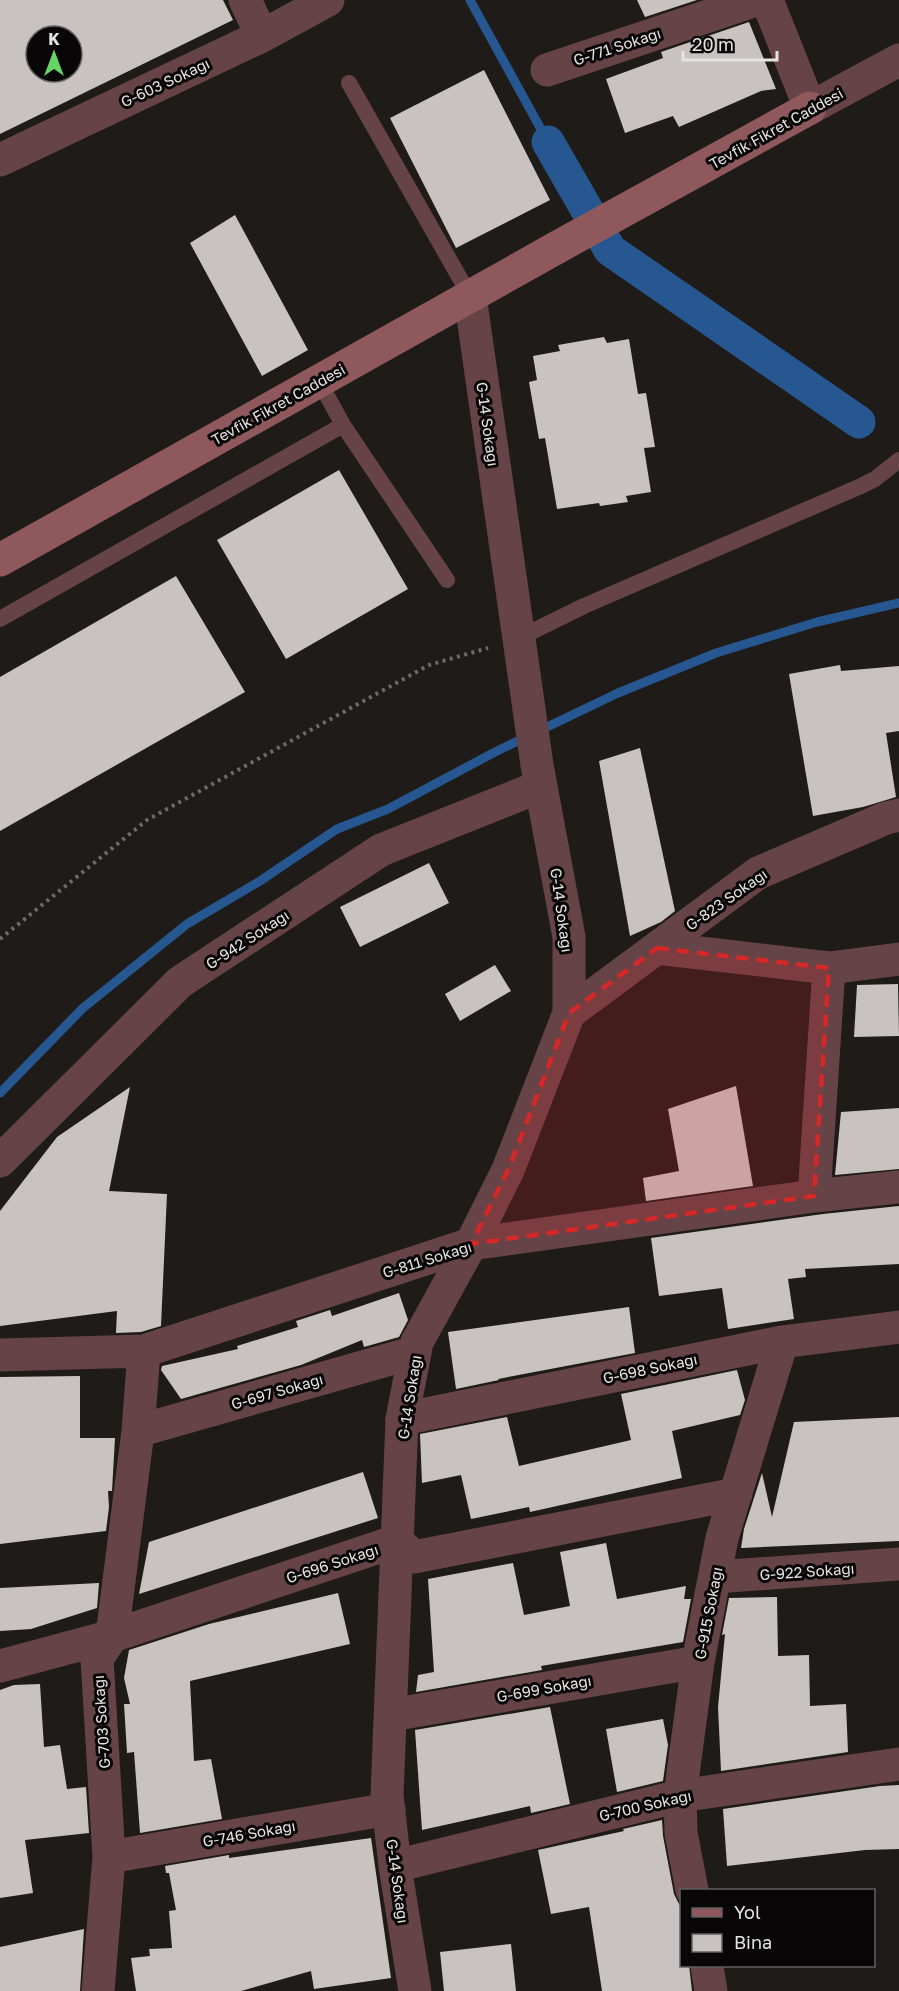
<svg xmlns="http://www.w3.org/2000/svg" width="899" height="1991" font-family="'Golos Text',sans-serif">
<rect width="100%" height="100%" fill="#1f1b19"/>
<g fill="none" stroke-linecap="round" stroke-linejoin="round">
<path stroke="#265790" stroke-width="9" d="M 470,0 L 548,142
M 0,1093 L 83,1008 L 187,924 L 260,881 L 337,829 L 388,809 L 495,752 L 618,693 L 716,653 L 817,622 L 899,603"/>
<path stroke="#265790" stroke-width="33" d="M 548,142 L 610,250 L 859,422"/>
</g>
<path fill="#c8c3c0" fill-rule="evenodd" d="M 0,0 L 223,0 L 233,20 L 0,134 ZM 36,36 L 72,36 L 72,72 L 36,72 Z
M 637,0 L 697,0 L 645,17 Z
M 749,22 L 776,89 L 761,91 L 679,127 L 673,116 L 625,133 L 606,79 L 663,58 L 661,52 Z
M 484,70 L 550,200 L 456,248 L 390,118 Z
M 235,215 L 308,350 L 262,376 L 190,243 Z
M 604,337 L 607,343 L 629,339 L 638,394 L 646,393 L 655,447 L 644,448 L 651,492 L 626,496 L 628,502 L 600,506 L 599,503 L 557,509 L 545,438 L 539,439 L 529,382 L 537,380 L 533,356 L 560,351 L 558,345 Z
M 339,470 L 408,589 L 286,659 L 217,540 Z
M 176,576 L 245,692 L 0,831 L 0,677 Z
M 840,665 L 841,671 L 899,666 L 899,731 L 886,733 L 896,797 L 863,807 L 813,816 L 789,674 Z
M 640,748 L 675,911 L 661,922 L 630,936 L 599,761 Z
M 429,863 L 449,903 L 360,947 L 340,907 Z
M 495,965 L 511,991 L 460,1021 L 445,994 Z
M 898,984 L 899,1036 L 854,1037 L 857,985 Z
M 736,1086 L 753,1186 L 646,1201 L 643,1178 L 679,1171 L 668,1109 Z
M 130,1087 L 109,1191 L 167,1194 L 161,1326 L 141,1332 L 116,1333 L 117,1311 L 0,1326 L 0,1211 L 57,1137 Z
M 899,1108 L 899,1169 L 835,1175 L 841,1112 Z
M 899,1206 L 899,1264 L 805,1269 L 806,1277 L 788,1279 L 794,1319 L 728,1329 L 722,1288 L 659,1296 L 651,1238 L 823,1214 Z
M 399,1293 L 408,1320 L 399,1337 L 364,1347 L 362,1340 L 301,1365 L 181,1399 L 161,1370 L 162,1366 L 238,1349 L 237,1346 L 298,1327 L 296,1321 L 330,1310 L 332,1316 Z
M 629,1307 L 635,1353 L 498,1379 L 499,1380 L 456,1389 L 448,1332 Z
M 737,1370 L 745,1400 L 740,1415 L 672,1431 L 682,1478 L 530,1512 L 529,1507 L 471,1519 L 461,1475 L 422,1483 L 420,1434 L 507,1417 L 519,1466 L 631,1440 L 621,1394 Z
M 80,1376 L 80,1438 L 115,1438 L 112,1491 L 108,1491 L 109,1507 L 106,1531 L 0,1544 L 0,1377 Z
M 899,1417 L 899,1541 L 741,1548 L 744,1529 L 762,1473 L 772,1517 L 794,1422 Z
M 363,1472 L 378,1518 L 139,1594 L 149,1542 Z
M 606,1543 L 617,1599 L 686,1586 L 684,1599 L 691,1599 L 683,1642 L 541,1666 L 542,1670 L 416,1692 L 418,1675 L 434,1672 L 428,1579 L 513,1563 L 524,1615 L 570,1606 L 560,1552 Z
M 99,1583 L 97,1608 L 31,1629 L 0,1631 L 0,1588 Z
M 338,1593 L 350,1644 L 190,1681 L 194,1761 L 211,1759 L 222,1819 L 140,1833 L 134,1752 L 127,1753 L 124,1704 L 130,1704 L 124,1678 L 129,1650 L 209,1624 Z
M 777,1597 L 778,1656 L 809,1655 L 810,1706 L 846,1704 L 848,1752 L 721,1771 L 718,1707 L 725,1634 L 722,1635 L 729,1598 Z
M 40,1684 L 44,1747 L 60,1745 L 67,1789 L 86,1787 L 89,1833 L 25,1840 L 33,1893 L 0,1898 L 0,1690 L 14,1685 Z
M 550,1707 L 570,1804 L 531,1813 L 530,1806 L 422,1830 L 415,1730 Z
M 663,1719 L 668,1745 L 663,1781 L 617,1792 L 606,1729 Z
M 899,1785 L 899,1849 L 865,1850 L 727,1866 L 723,1809 L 880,1786 Z
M 662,1820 L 663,1836 L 674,1894 L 681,1908 L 681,1965 L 689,1965 L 692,1991 L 602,1991 L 589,1907 L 551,1914 L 538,1850 L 624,1831 L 623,1829 Z
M 371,1838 L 391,1978 L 314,1989 L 311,1971 L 241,1991 L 136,1991 L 131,1958 L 150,1956 L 149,1949 L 172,1948 L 169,1911 L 176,1910 L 169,1873 L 166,1873 L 165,1866 L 229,1855 L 229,1858 Z
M 84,1929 L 80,1991 L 0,1991 L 0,1947 Z
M 511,1944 L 516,1991 L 444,1991 L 440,1952 Z"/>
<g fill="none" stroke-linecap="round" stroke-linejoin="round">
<path stroke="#6d6a68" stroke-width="4" stroke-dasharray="3 4.5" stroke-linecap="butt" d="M 0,939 L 147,820 L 429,665 L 488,648"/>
<path stroke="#664346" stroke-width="16" d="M 349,83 L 470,296
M 343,425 L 447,580
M 0,619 L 343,425 L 319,381
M 519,638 L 584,606 L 861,486 L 875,479 L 899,460"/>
<path stroke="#664346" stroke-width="33" d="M 245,0 L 262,36
M 547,70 L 756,0
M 810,108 L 899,60
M 0,160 L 262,36 L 328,0
M 657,948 L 829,968 L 899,959
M 569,1013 L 758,873 L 886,818 L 899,815
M 814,1196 L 829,968
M 0,1355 L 144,1351 L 471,1244 L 814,1196 L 899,1187
M 402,1419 L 782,1342 L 899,1327
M 138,1431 L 415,1352
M 715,1577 L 899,1564
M 0,1666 L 112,1636 L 397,1541 L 414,1557 L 736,1494
M 391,1715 L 698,1662
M 109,1857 L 389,1809
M 395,1866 L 680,1796 L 899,1764
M 692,1890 L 681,1833 L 680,1796 L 698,1662 L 722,1538 L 782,1342
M 707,1966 L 711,1991
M 98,1991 L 109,1857 L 97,1659 L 112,1636 L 138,1431 L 144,1351"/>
<path stroke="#664346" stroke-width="33" d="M 767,0 L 810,108
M 0,1161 L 180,982 L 381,850 L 541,786
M 415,1991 L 395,1866 L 387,1795 L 402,1419 L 417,1342 L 471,1244 L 508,1170 L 569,1013 L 569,937 L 537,765 L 470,296"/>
<path stroke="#8f585d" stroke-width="33" d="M 0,560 L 556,248 L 810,108"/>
</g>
<path fill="#d62828" fill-opacity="0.2" stroke="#d62828" stroke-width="4.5" stroke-dasharray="12 8" stroke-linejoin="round" d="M 657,948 L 829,968 L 814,1196 L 471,1244 L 508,1170 L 569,1013 Z"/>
<g text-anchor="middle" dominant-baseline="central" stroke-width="6" stroke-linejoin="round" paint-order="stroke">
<g font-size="15" fill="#e6e4e2" stroke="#080606">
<text transform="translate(617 46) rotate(-18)">G-771 Sokağı</text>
<text transform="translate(165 82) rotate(-25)">G-603 Sokağı</text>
<text transform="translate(776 128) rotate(-29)">Tevfik Fikret Caddesi</text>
<text transform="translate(278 404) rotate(-29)">Tevfik Fikret Caddesi</text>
<text transform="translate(488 424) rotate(82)">G-14 Sokağı</text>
<text transform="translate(726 899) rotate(-35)">G-823 Sokağı</text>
<text transform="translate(562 910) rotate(82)">G-14 Sokağı</text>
<text transform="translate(247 939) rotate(-33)">G-942 Sokağı</text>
<text transform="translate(427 1259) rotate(-17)">G-811 Sokağı</text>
<text transform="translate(650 1368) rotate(-12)">G-698 Sokağı</text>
<text transform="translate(277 1391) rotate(-16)">G-697 Sokağı</text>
<text transform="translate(409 1397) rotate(-81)">G-14 Sokağı</text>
<text transform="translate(332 1563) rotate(-18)">G-696 Sokağı</text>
<text transform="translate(807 1571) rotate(-4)">G-922 Sokağı</text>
<text transform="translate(708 1613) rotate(-79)">G-915 Sokağı</text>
<text transform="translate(544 1688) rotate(-10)">G-699 Sokağı</text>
<text transform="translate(101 1722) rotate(-94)">G-703 Sokağı</text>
<text transform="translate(645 1805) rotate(-13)">G-700 Sokağı</text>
<text transform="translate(249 1833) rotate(-10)">G-746 Sokağı</text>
<text transform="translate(398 1881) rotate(82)">G-14 Sokağı</text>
</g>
</g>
<rect x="680" y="1889" width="195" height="78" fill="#080606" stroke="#615f5e" stroke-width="1.5"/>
<rect x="692" y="1908" width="30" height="9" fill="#8f585d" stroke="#615f5e" stroke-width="1.5"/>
<text x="734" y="1919" font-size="18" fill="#e6e4e2">Yol</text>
<rect x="692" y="1934" width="30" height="18" fill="#c8c3c0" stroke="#615f5e" stroke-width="1.5"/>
<text x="734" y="1949" font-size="18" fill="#e6e4e2">Bina</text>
<g transform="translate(54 54)"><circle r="28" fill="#080606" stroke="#615f5e" stroke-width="1.5"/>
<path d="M0-4.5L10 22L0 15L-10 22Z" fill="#67d466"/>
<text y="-9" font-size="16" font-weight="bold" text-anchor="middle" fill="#e6e4e2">K</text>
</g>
<path d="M683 51v9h94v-9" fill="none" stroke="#e6e4e2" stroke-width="3"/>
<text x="692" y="51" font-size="18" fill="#e6e4e2" stroke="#080606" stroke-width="4.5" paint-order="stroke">20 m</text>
</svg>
